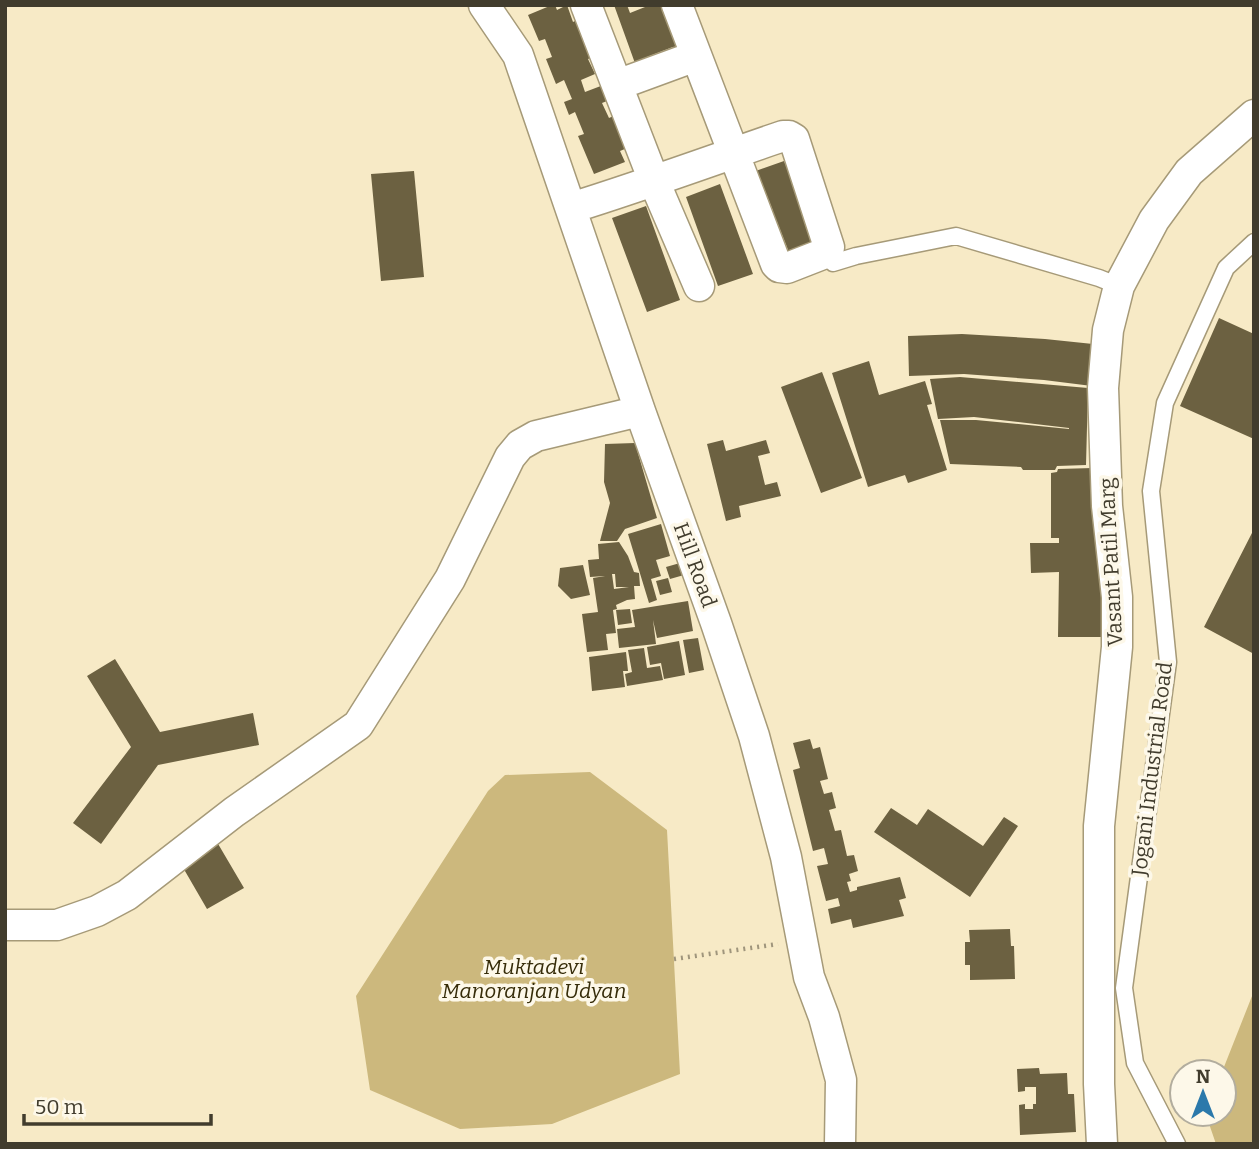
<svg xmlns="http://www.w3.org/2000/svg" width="1259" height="1149" font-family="Bitter,serif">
<rect width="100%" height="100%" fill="#f7eac6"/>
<path fill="#ccb87d" d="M 590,772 L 667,830 L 680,1074 L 552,1124 L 460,1129 L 370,1090 L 356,996 L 488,791 L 505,775 Z
M 1254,991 L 1254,1144 L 1216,1144 L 1206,1115 L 1224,1114 L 1224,1072 L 1222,1072 Z"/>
<path fill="#6c6141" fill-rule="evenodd" d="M 552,5 L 555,5 L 557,10 L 567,5 L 573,22 L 581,18 L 597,55 L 588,59 L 595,74 L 581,80 L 585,92 L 606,84 L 612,99 L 602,103 L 609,118 L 618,114 L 632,146 L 620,151 L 625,162 L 594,174 L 578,136 L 584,134 L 575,112 L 569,115 L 564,102 L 572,99 L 564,80 L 556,84 L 546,59 L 552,57 L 545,39 L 539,41 L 528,15 Z
M 614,5 L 627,5 L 630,13 L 650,5 L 665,5 L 688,54 L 677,57 L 673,47 L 647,57 L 648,62 L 636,66 Z
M 784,161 L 789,173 L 796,170 L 815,241 L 789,265 L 784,251 L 788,250 L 777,222 L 773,224 L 769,213 L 773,211 L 763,186 L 759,187 L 753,172 Z
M 414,171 L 424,277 L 381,281 L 371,174 Z
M 720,184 L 753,274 L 718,286 L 686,197 Z
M 646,206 L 680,300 L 647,312 L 612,218 Z
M 1219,318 L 1254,334 L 1254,439 L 1180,406 Z
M 962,334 L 1045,339 L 1093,344 L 1092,386 L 1044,380 L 964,374 L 909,376 L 908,336 Z
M 869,361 L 879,395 L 925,381 L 932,404 L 927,405 L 947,470 L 908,483 L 905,475 L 868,487 L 832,373 Z
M 822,372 L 862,478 L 821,493 L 781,387 Z
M 960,377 L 1088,388 L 1086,465 L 1057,466 L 1055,470 L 1023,470 L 1021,467 L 950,464 L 940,420 L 976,420 L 1069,429 L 1069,428 L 974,417 L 938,419 L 930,379 Z
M 723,440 L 726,451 L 766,440 L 770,453 L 758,456 L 765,485 L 777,482 L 781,496 L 739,506 L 741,517 L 726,521 L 707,444 Z
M 635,443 L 657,518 L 625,529 L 617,541 L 600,541 L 610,503 L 604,482 L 605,444 Z
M 1093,468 L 1109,637 L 1058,637 L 1059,572 L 1031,573 L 1030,543 L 1059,543 L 1059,538 L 1051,538 L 1051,473 L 1057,472 L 1058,469 Z
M 661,524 L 670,556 L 656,560 L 661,576 L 651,579 L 657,600 L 649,603 L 628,534 Z
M 1254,529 L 1254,654 L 1204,627 Z
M 619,542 L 628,556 L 634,572 L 639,573 L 640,586 L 634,586 L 635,599 L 627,600 L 616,605 L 617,609 L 613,610 L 616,633 L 606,634 L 608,650 L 587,652 L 582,614 L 598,612 L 593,578 L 605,576 L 590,577 L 588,560 L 599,559 L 598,544 ZM 612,574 L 615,574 L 616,587 L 629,587 L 614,589 Z
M 680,563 L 684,575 L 670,579 L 666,567 Z
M 583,565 L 590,595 L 571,599 L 558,586 L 560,568 Z
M 668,578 L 672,592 L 660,595 L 656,581 Z
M 688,601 L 693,631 L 657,638 L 653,620 L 656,644 L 619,648 L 617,629 L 635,627 L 632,610 Z
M 630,609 L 632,623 L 618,625 L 616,610 Z
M 698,638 L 704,670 L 689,673 L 683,640 Z
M 679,641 L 685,675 L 664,679 L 661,663 L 650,665 L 647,647 Z
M 644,648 L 647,668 L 660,666 L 663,680 L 627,686 L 625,674 L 632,672 L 628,650 Z
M 626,652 L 628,671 L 623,671 L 625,687 L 592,691 L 589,657 Z
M 115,659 L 160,732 L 253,713 L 259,745 L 158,765 L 101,844 L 73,823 L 131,747 L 87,676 Z
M 810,739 L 813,749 L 820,747 L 828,779 L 820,781 L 824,794 L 832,792 L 836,808 L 829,810 L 835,831 L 841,830 L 847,856 L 854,855 L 858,871 L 849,874 L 851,881 L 847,882 L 850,892 L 857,890 L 857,887 L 900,877 L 906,898 L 899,900 L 904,916 L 853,928 L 851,919 L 831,924 L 828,909 L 840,906 L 838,898 L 826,901 L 817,866 L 828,864 L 824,848 L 813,851 L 793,770 L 800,768 L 793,743 Z
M 891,808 L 917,825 L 928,809 L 983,846 L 1004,817 L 1018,826 L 970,897 L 874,832 Z
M 214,837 L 244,888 L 207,909 L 178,859 Z
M 1010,929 L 1011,946 L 1014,946 L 1015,979 L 970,980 L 970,965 L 965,965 L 965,942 L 970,942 L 969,930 Z
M 1039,1068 L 1040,1074 L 1067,1073 L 1068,1094 L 1074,1094 L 1076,1132 L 1020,1135 L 1019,1105 L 1025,1104 L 1025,1109 L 1033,1109 L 1033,1104 L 1036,1104 L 1036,1087 L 1025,1087 L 1025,1091 L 1018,1092 L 1017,1069 Z"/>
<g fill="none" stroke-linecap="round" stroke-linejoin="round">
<defs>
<path id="service" d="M 833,263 L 856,256 L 956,236 L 1099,278 L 1119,286
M 1177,1144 L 1135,1063 L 1124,988 L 1168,662 L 1151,491 L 1165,403 L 1226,268 L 1254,242"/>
<path id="minor" d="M 484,5 L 518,55 L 640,411 L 716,623 L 754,736 L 786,857 L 809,977 L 824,1017 L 841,1080 L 840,1144
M 586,5 L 654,181 L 699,286
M 617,85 L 696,56
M 571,208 C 642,186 713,160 783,136 L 789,136 L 794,139 L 829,247 L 828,252 L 787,268 L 779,267 L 776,264 L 677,5
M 5,925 L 57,925 L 97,911 L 127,895 L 234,812 L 358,725 L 450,579 L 510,457 L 520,445 L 536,436 L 640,411
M 1102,1144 L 1099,1084 L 1099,826 L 1117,647 L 1117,597 L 1107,506 L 1103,388 L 1108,330 L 1119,286 L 1154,220 L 1189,172 L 1254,115"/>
</defs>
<use href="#service" stroke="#a69a78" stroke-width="19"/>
<use href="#minor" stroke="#a69a78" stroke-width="33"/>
<path stroke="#9f957c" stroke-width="4.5" stroke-dasharray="2 5" stroke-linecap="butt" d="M 674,959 L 778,944"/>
<use href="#service" stroke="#fff" stroke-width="16"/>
<use href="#minor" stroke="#fff" stroke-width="30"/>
</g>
<g text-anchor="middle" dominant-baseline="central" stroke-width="7" stroke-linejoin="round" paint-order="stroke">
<g font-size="21" fill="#413c2d" stroke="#fdf8e9">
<text transform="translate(1111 562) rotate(-93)">Vasant Patil Marg</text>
<text transform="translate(695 565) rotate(70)">Hill Road</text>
<text transform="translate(1152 769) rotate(-83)">Jogani Industrial Road</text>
</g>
<g font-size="21" font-style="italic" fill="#362c09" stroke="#fdf8e9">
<text x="534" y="967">Muktadevi<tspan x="534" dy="24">Manoranjan Udyan</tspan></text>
</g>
</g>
<rect width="1259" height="1149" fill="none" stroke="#413c2d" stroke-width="14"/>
<g transform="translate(1203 1093)"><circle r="33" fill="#fdf8e9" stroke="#b2ad9e" stroke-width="2"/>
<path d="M0-5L12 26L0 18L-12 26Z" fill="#2b79ab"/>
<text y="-10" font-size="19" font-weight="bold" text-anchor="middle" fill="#413c2d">N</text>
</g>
<path d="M24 1114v10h187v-10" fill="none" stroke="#413c2d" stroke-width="3.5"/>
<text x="35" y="1114" font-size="21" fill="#413c2d" stroke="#fdf8e9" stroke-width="5" paint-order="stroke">50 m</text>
</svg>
